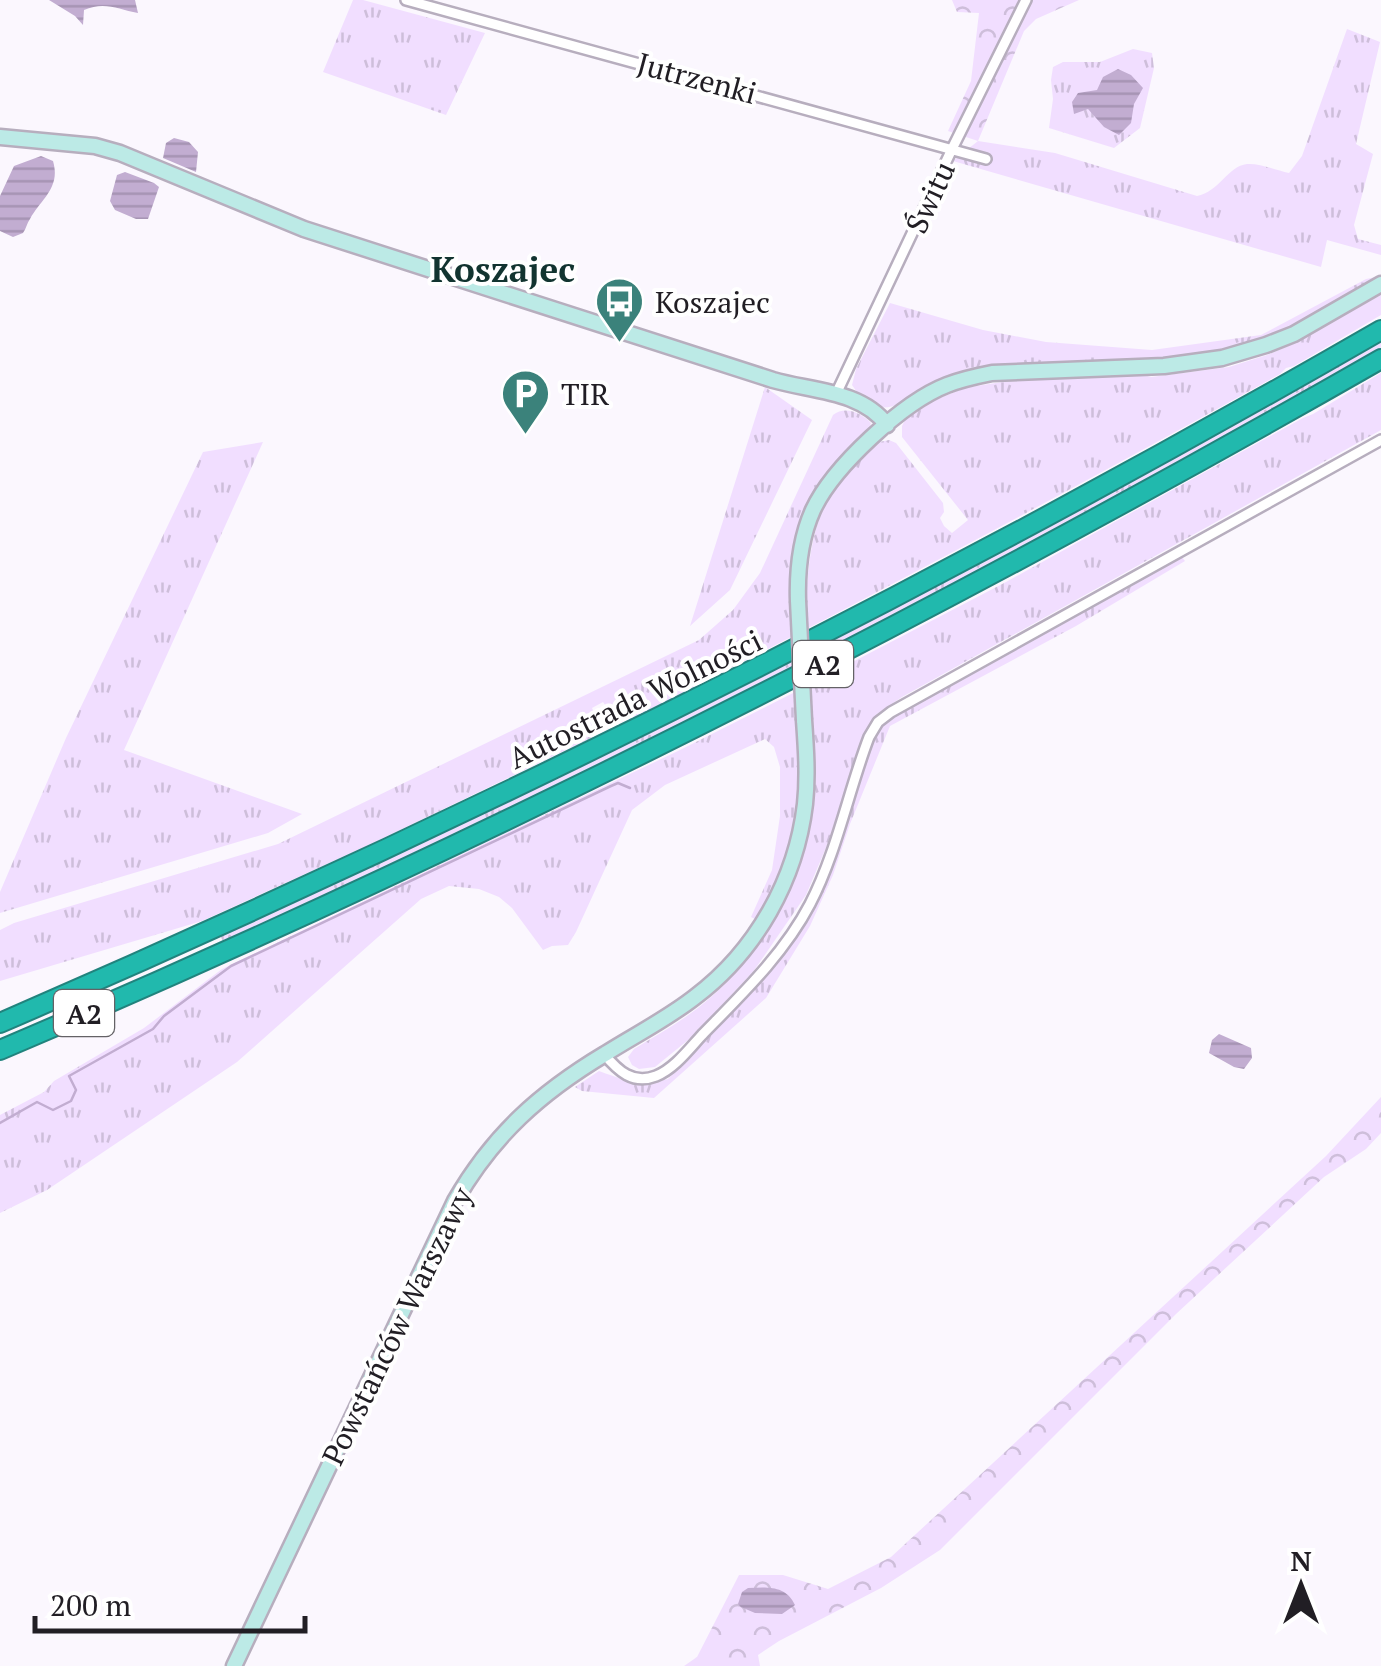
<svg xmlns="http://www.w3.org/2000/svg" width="1381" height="1666" font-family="'PT Serif',serif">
<defs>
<pattern id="grass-tufts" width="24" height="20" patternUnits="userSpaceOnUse" patternTransform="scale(2.5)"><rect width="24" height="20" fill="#f1deff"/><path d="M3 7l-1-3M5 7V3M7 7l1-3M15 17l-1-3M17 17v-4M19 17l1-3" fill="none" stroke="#cebeda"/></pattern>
<pattern id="forest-crowns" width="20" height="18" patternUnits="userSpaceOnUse" patternTransform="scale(2.5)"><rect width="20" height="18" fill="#f1deff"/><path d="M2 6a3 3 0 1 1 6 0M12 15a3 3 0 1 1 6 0" fill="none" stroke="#cebeda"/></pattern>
<pattern id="water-rules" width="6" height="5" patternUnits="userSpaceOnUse" patternTransform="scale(2.5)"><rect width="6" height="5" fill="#c2add1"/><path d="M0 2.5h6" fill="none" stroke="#a694b3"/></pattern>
</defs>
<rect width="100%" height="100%" fill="#fbf7fe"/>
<path fill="url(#grass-tufts)" d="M 353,0 L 363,0 L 485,33 L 446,115 L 323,72 Z
M 1347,29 L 1380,42 L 1356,144 L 1373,154 L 1354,225 L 1358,239 L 1381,245 L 1381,255 L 1327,240 L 1321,267 L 953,161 L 978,141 L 1055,153 L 1197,196 C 1219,192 1228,166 1247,164 C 1259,163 1276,170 1289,173 L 1302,156 Z
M 1133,49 L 1152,53 L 1154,68 L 1140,128 L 1114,148 L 1049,128 L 1053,99 L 1051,80 L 1053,67 L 1063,62 L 1100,62 Z
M 1381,276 L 1267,339 L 1225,351 L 1187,357 L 983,369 C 973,371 960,371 950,375 C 915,388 884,435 852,385 L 856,369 L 890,303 L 983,330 L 1046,342 L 1152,350 L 1261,335 L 1366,279 Z
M 1381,295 L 1381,315 L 1294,366 L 1286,368 L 1280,374 C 1065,494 849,608 630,720 L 616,720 L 603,702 L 592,708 C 597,719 602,729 591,738 L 369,845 L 202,921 L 0,981 L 0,930 L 14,923 L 278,844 L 699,640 L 733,610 L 760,573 L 833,415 C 845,405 862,413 871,423 C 865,446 840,460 825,478 C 794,515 789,559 789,606 L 806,596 C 809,560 812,520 835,489 C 848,472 864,457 879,442 L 889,440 L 896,443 L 943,503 L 944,512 L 940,518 L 944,526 L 952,533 L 968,520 L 902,437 L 902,426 L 905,420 L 933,401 L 964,388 L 1008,381 L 1144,375 L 1151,377 L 1229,367 L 1267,355 L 1288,346 Z
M 1381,336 L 1381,353 L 1266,419 L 669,736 L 229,942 L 223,941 L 219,934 L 393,853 Z
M 1381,373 L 1381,430 L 902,697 L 877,714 L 863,735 L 828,843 L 806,895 L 753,972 L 693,1036 L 655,1067 L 639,1069 L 632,1065 L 628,1057 L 634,1049 C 660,1033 688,1018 711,997 C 761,953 799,891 809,825 C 814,789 812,752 812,716 L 798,724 C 799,757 800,792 794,825 C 788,859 772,889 757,920 L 751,917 L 772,870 L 780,816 L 780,767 L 774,747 L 765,739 L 665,785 L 632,810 L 576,932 L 568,945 L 552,946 L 543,950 L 512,908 L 499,897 L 479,889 L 449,886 L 421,899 L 237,1062 L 47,1190 L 0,1213 L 0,1115 L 44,1092 L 54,1081 L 144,1028 L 222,969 L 680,750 L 795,692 L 1006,582 L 1303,418 L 1313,414 Z
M 765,387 L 812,420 L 730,590 L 690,626 Z
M 263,442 L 124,750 L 302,814 L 268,833 L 0,913 L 0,892 L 66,738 L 203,452 Z
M 1181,556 L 1185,561 L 1076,626 L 890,726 L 850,824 L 833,875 L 810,926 L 766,998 L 654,1098 L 582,1091 L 575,1087 L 599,1071 C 626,1081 640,1086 668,1079 C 723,1020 786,963 822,891 L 876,733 L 893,716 Z"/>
<path fill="url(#forest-crowns)" d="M 952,0 L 1079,0 L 1036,19 L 1024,31 L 978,141 L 948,131 L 971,81 L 979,13 L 957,12 Z
M 1381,1097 L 1381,1133 L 1366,1149 L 1324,1177 L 1176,1314 L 940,1550 L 881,1588 L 779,1641 L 758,1655 L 760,1666 L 684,1666 L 697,1657 L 739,1575 L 783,1575 L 828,1589 L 891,1557 L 1326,1156 Z"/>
<path fill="url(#water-rules)" d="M 49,0 L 135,0 L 138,13 C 118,9 104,1 84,10 L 83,25 L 75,16 Z
M 1118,69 L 1131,75 L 1143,88 L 1134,104 L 1131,123 L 1119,135 L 1104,127 L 1088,109 L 1074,114 L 1072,102 L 1078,93 L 1097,90 L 1103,77 Z
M 174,138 L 189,142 L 198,152 L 196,172 L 163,158 L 166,143 Z
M 41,156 L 53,161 C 61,188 41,199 30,219 C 27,223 26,229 23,233 L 13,237 L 0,231 L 0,196 L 14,166 Z
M 125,172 L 154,183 L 159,187 L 148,219 L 136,219 L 115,210 L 110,201 L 117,175 Z
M 1219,1034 L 1251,1048 L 1252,1058 L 1244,1069 L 1234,1067 L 1209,1053 L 1212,1040 Z
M 748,1588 C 767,1587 786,1585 795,1605 L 782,1614 L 755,1613 L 741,1607 L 738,1604 L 742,1592 Z"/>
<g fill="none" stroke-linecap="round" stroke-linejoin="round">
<path stroke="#c2add1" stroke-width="2.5" d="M 0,1123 L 37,1102 L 53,1110 L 71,1101 L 76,1090 L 69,1076 L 153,1029 L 164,1016 L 231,966 L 611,786 L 618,783 L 630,788"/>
<defs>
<path id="street" d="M 406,0 L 986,159
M 836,394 L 952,149 L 1026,0
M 604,1054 C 618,1071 633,1085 656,1076 C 674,1069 689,1049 702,1035 C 741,995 784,954 810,904 C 837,852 848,792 869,737 L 878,722 L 891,712 L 1381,440"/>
<path id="secondary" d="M 0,137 L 95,146 L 120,153 L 304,229 L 773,380 C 810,391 861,390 887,425
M 798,601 C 797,569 800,539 813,510 C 833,467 903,402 947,385 C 962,379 977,376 992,373 L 1164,366 L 1222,358 L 1266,345 L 1294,334 L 1381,284
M 234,1666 L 455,1201 C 493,1135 540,1093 605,1054 C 635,1035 667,1019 695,997 C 756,951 796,880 805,804 C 808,776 806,748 804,720"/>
<path id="highway" d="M 0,1023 C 473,818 934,588 1381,330
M 0,1050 C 474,848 934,615 1381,359"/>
</defs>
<use href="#street" stroke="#b7aebe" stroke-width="14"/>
<use href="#secondary" stroke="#b7aebe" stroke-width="19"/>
<use href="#highway" stroke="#21837d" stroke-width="22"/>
<use href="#street" stroke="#fff" stroke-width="9"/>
<use href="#secondary" stroke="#bceae6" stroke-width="14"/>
<use href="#highway" stroke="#21b9ad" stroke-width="18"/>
<defs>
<path id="secondary-bridge" d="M 798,601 L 804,720"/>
</defs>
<use href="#secondary-bridge" stroke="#b7aebe" stroke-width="19" stroke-linecap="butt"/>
<use href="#secondary-bridge" stroke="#bceae6" stroke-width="14"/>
</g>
<defs>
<symbol id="bus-pin" viewBox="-11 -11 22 30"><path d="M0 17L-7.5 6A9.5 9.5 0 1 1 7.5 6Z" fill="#3b827b" stroke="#fff"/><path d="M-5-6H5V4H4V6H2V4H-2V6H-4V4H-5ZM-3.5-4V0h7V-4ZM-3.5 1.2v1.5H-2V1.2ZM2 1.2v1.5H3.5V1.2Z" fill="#fff"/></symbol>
<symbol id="parking-pin" viewBox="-11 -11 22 30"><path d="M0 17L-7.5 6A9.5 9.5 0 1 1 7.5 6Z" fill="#3b827b" stroke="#fff"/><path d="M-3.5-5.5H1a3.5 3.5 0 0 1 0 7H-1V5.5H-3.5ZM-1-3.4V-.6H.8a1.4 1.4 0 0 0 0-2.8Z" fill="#fff"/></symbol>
</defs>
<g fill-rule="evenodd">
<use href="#bus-pin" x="592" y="274" width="55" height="75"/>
<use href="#parking-pin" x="498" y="366" width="55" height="75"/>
</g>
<g text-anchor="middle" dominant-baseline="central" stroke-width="8" stroke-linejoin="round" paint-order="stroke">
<g fill="#fff" stroke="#646266" stroke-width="2.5">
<rect x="793" y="641" width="60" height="46" rx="8"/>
<rect x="54" y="990" width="60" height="46" rx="8"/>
</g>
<g font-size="28" font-weight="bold" fill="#211e24">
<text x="823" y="664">A2</text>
<text x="84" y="1013">A2</text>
</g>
<g font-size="30" fill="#211e24" stroke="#fff">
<text transform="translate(697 78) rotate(15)">Jutrzenki</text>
<text transform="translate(930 197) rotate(-65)">Świtu</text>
<text transform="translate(635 699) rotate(-26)">Autostrada Wolności</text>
<text transform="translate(397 1326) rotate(-64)">Powstańców Warszawy</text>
</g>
<g font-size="30" fill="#211e24" stroke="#fff" text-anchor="start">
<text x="655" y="302">Koszajec</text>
<text x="561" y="394">TIR</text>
</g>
<g font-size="35" font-weight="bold" fill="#123430" stroke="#fff">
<text x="503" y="269">Koszajec</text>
</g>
</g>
<g transform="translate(1301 1586)" stroke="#ffffff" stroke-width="8" paint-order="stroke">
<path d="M0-8L18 38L0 25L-18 38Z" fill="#211e24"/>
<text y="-15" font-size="28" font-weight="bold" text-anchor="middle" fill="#211e24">N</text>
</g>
<path d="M35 1616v15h270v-15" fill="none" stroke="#211e24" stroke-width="5"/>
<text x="50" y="1616" font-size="30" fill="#211e24" stroke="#ffffff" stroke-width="8" paint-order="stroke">200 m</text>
</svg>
